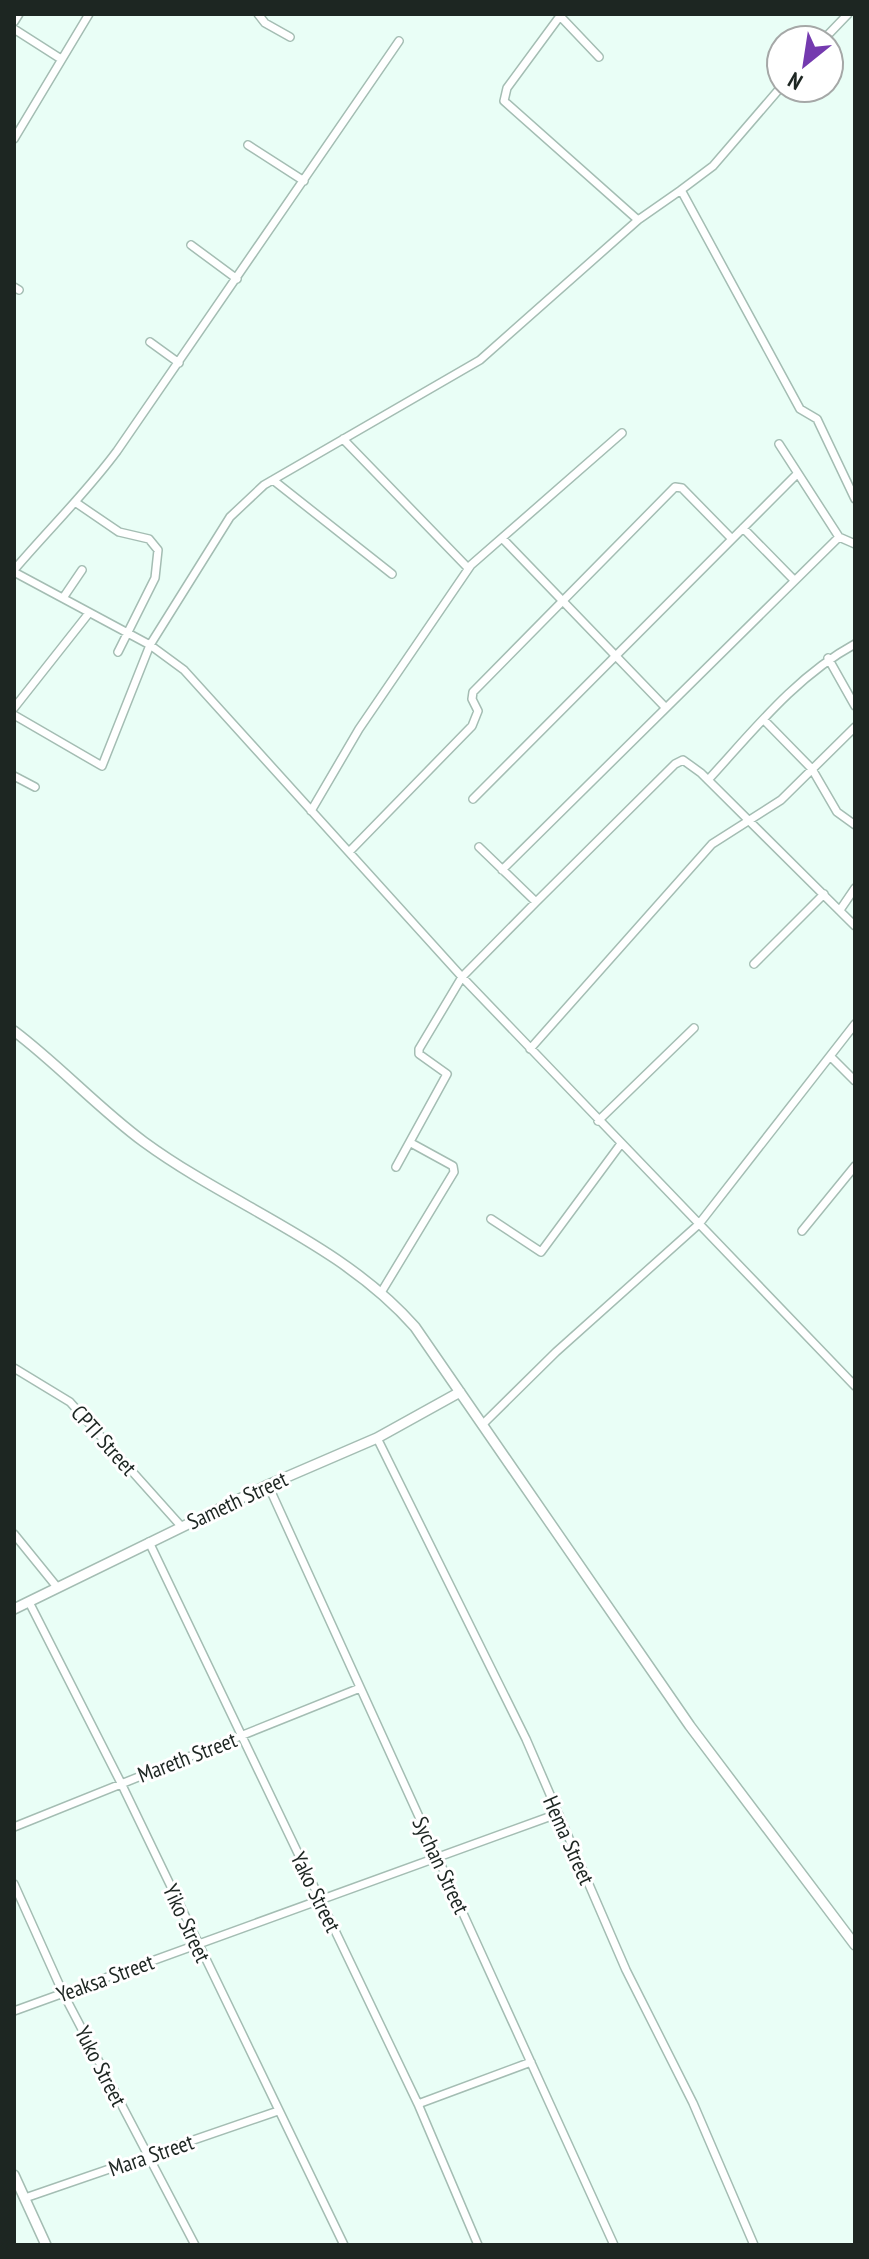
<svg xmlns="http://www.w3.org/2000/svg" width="869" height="2259" font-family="'PT Sans Narrow',sans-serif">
<rect width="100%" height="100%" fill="#e9fef6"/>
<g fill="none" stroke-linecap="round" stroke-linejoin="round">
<defs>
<path id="minor" d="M 258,14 L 265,23 L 290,37
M 560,16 L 599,57
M 14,22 L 19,14
M 14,29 L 61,59
M 823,40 L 848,14
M 14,139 L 89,14
M 248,145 L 304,181
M 681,190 L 713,166 L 781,87
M 638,220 L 681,190 L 800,409 L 817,419 L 855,499
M 191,245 L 237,279
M 14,287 L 19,290
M 150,342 L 179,363
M 343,439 L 468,568
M 779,444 L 839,537 L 855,544
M 273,480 L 392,574
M 75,502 L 119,532 L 149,539 L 158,550 L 155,578 L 118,652
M 743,528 L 794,580
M 502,538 L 665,707
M 14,570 C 48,530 86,493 117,451 L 399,41
M 14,572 L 150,645 L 184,670 L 462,977 L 855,1386
M 63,598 L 82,570
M 828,658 L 855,706
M 14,708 L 89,613
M 14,715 L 102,766 L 150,645 L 230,517 L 264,485 L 480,360 L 638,220 L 504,101 L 507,88 L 560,16
M 764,720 L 812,769 L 837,812 L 855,825
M 14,776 L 35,787
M 708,780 C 753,731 796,676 855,644
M 473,799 L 797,474
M 311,811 L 359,729 L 471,565 L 622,433
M 349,852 L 472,726 L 478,711 L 472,699 L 473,692 L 675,487 L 682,488 L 732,539
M 502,870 L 839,537
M 536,902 L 675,764 L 683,760 L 701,773 L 855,926
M 840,910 L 855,888
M 754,964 L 824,894
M 530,1049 L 712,844 L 781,800 L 855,727
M 832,1058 L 855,1081
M 598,1121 L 694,1028
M 396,1167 L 447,1074 L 419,1054 L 419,1049 L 462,977 L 536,902 L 479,847
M 491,1219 L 541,1252 L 620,1145
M 802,1231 L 855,1166
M 382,1291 L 454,1172 L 453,1166 L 411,1143
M 14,1368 L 70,1402 L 181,1526
M 482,1425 L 556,1352 L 699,1224 L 855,1024
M 377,1438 L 526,1739 L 626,1970 L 693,2103 L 754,2245
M 268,1485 L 614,2245
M 14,1534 L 57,1587
M 149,1542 L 418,2104 L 478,2245
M 29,1602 L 121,1783 L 344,2245
M 14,1827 L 360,1688
M 14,1884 L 63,1993 L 195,2245
M 14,2011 L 557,1814
M 418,2104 L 531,2062
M 25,2198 L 278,2111"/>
<path id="tertiary" d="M 14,1031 C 59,1065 98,1108 144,1142 C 233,1207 341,1243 415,1327 L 690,1726 L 855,1945
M 14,1609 L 268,1485 L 377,1438 L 460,1392
M 14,2175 L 46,2245"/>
</defs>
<use href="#minor" stroke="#a4bdb3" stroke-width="10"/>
<use href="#tertiary" stroke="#a4bdb3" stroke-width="12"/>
<use href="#minor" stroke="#fff" stroke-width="7"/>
<use href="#tertiary" stroke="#fff" stroke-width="9"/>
</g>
<g text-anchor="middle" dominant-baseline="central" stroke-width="6" stroke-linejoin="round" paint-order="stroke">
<g font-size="22" fill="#1d2622" stroke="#fff">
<text transform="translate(104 1440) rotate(48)">CPTI Street</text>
<text transform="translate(237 1500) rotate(-25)">Sameth Street</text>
<text transform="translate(187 1757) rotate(-21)">Mareth Street</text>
<text transform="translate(569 1840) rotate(66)">Hema Street</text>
<text transform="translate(441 1865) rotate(65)">Sychan Street</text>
<text transform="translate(316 1892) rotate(64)">Yako Street</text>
<text transform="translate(187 1923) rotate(65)">Yiko Street</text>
<text transform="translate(105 1978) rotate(-20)">Yeaksa Street</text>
<text transform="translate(101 2066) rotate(63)">Yuko Street</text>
<text transform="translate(151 2155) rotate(-19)">Mara Street</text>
</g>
</g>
<rect width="869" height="2259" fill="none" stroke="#1d2622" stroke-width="32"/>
<g transform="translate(805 64) rotate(210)"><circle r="38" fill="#ffffff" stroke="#a5a8a7" stroke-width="2"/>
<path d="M0-6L14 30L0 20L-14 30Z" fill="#743aaf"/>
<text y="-12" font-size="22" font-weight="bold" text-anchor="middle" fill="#1d2622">N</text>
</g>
</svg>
